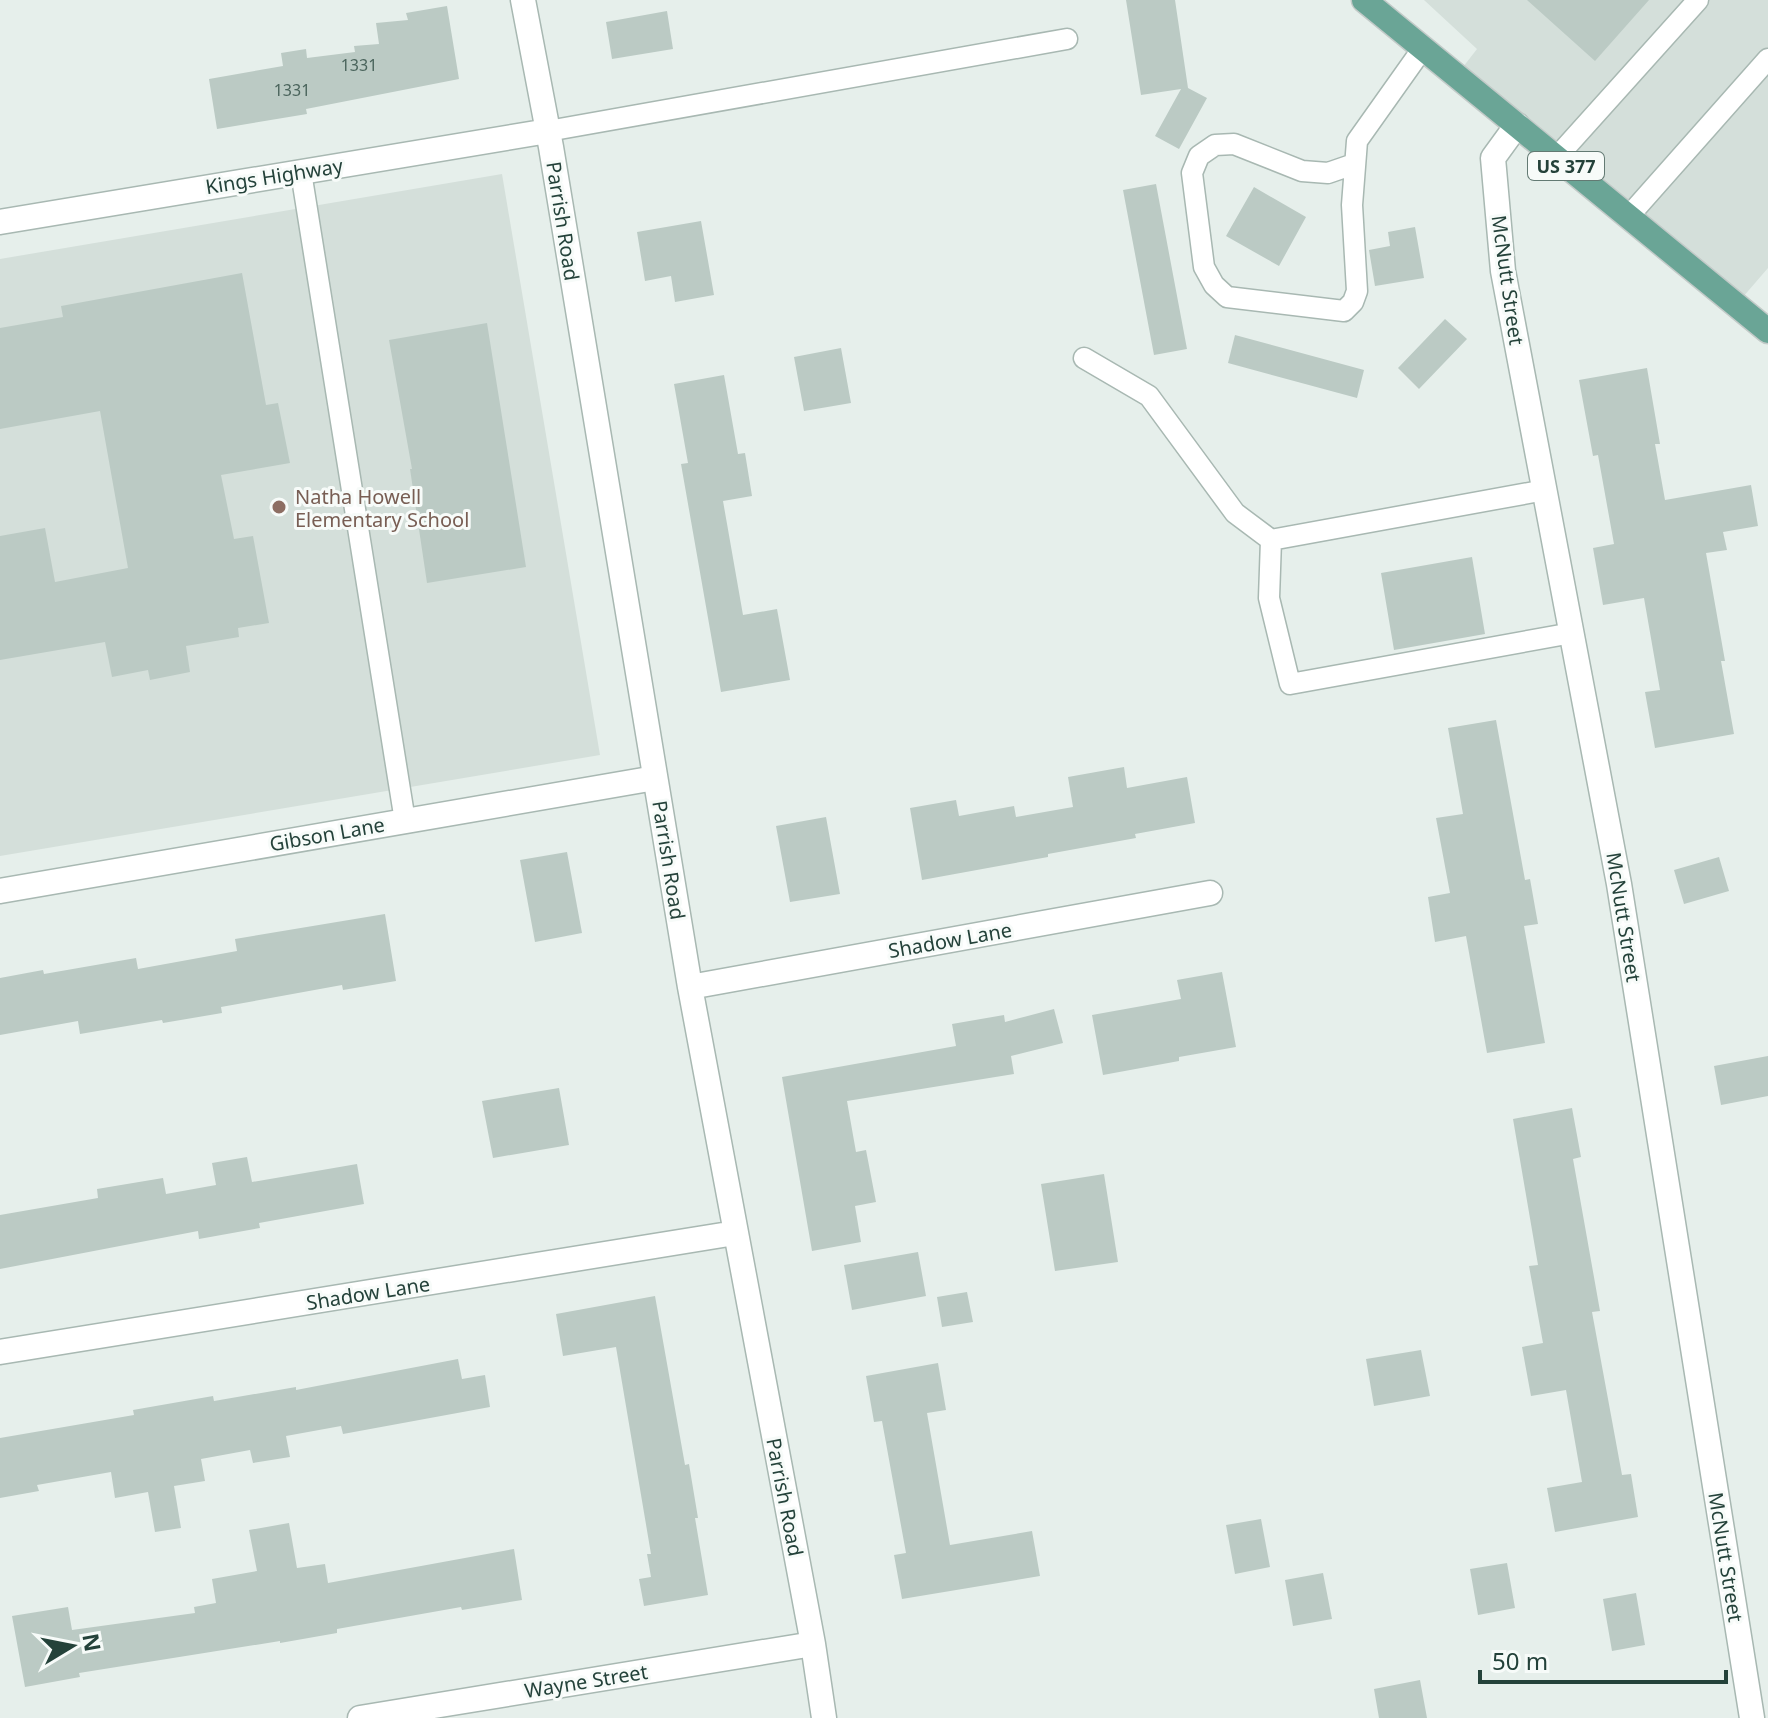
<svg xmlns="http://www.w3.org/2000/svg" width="1768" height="1718" font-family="'Noto Sans',sans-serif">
<rect width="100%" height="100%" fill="#e6efeb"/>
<path fill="#d4dfda" d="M 1424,0 L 1768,0 L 1768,268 L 1736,305 L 1456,76 L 1477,49 Z
M 502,174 L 600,755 L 0,856 L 0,259 Z"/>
<path fill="#bbcac4" d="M 1126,0 L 1175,0 L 1188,88 L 1207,98 L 1179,149 L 1155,136 L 1181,89 L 1141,95 Z
M 1527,0 L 1649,0 L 1595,61 Z
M 447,6 L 459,79 L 306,109 L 307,114 L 217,129 L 209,79 L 283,66 L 281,53 L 306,49 L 307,58 L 355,52 L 354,46 L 379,44 L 376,23 L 408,20 L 406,13 Z
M 667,11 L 673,49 L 612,59 L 606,22 Z
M 1156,184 L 1187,349 L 1154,355 L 1123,190 Z
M 1254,187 L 1306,217 L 1279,266 L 1226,236 Z
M 701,221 L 714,295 L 675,302 L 671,276 L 645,281 L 637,232 Z
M 1415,227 L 1424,278 L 1375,286 L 1369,250 L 1390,246 L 1388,232 Z
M 242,273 L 266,405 L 278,403 L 290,463 L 221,475 L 234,539 L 253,536 L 269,623 L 238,628 L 239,637 L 186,646 L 190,672 L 150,680 L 148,670 L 112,677 L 105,642 L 0,660 L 0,536 L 45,528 L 55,582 L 128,568 L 100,411 L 0,429 L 0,328 L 63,317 L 61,306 Z
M 1445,319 L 1467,339 L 1419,389 L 1398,368 Z
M 487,323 L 526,567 L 427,583 L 410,469 L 412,469 L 389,340 Z
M 1235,335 L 1364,370 L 1357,398 L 1228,363 Z
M 841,348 L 851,403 L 804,411 L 794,357 Z
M 1647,368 L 1660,444 L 1655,444 L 1665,500 L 1751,485 L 1758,526 L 1723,532 L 1727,550 L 1706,553 L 1725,661 L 1721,661 L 1734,734 L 1655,748 L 1645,692 L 1660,690 L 1644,598 L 1603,605 L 1593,548 L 1614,544 L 1598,455 L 1593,456 L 1579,380 Z
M 724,375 L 738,454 L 745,453 L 752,496 L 723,501 L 743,615 L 777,609 L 790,680 L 721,692 L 681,464 L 688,463 L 674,384 Z
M 1472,557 L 1485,634 L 1394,650 L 1381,573 Z
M 1496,720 L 1525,880 L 1530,879 L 1538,924 L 1524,926 L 1545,1043 L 1487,1053 L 1466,936 L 1435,942 L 1428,897 L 1450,893 L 1436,818 L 1463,814 L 1448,728 Z
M 1124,767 L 1127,788 L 1187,777 L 1195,823 L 1135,834 L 1136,838 L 1048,854 L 1048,857 L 922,880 L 910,808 L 956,800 L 959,816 L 1014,806 L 1016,817 L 1073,807 L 1068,777 Z
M 826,817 L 840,894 L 790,902 L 776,826 Z
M 567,852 L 582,933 L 535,942 L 520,860 Z
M 1719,857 L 1729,891 L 1684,904 L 1674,870 Z
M 385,914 L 396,981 L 343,990 L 342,985 L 221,1007 L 222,1013 L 163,1023 L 162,1020 L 80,1034 L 78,1021 L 0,1035 L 0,978 L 43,970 L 44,974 L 136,958 L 138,969 L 237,951 L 235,939 Z
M 1222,972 L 1236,1047 L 1179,1057 L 1179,1061 L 1103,1075 L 1092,1015 L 1181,999 L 1177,980 Z
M 1054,1009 L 1063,1043 L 1011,1056 L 1014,1074 L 847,1101 L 856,1152 L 866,1150 L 876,1202 L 855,1206 L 861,1242 L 812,1251 L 782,1077 L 956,1046 L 952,1024 L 1004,1015 L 1005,1022 Z
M 1768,1056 L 1768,1096 L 1721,1105 L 1714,1066 Z
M 559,1088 L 569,1145 L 493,1158 L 482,1101 Z
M 1572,1108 L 1581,1157 L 1573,1159 L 1600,1311 L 1592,1312 L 1622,1475 L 1631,1474 L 1638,1517 L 1555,1532 L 1547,1488 L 1582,1482 L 1566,1390 L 1531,1396 L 1522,1347 L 1543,1343 L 1529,1266 L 1538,1265 L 1513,1119 Z
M 247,1157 L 252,1182 L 357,1164 L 364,1204 L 259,1223 L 260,1228 L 199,1239 L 198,1231 L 0,1269 L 0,1215 L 98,1198 L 97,1189 L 163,1178 L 166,1194 L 216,1185 L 212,1163 Z
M 1104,1174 L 1118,1262 L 1055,1271 L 1041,1184 Z
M 918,1252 L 926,1296 L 852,1310 L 844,1265 Z
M 967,1292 L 973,1322 L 942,1327 L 937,1297 Z
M 655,1296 L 685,1465 L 689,1464 L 698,1518 L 695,1518 L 708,1595 L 644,1606 L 639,1579 L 651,1577 L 647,1554 L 651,1554 L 616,1347 L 563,1356 L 556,1314 Z
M 1421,1350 L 1430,1396 L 1374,1406 L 1366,1359 Z
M 458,1359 L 462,1379 L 485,1375 L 490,1407 L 343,1434 L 341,1426 L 286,1436 L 290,1457 L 253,1463 L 250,1450 L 201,1459 L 205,1481 L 174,1486 L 181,1528 L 155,1532 L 148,1492 L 115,1498 L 111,1472 L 37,1485 L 39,1491 L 0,1498 L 0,1438 L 134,1415 L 133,1410 L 213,1396 L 214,1401 L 296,1387 L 296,1390 Z
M 938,1363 L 946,1410 L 927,1413 L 950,1545 L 1032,1531 L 1040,1576 L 902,1599 L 894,1555 L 906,1553 L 882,1421 L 874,1422 L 866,1376 Z
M 1261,1519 L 1270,1567 L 1235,1574 L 1226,1525 Z
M 289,1523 L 297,1568 L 325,1564 L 328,1583 L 514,1549 L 522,1600 L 462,1610 L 461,1607 L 337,1629 L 337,1633 L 280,1643 L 280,1641 L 79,1673 L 80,1677 L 25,1687 L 12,1616 L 68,1607 L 72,1630 L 195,1613 L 194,1607 L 216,1603 L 212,1579 L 257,1571 L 249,1530 Z
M 1507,1563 L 1515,1608 L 1478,1615 L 1470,1569 Z
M 1323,1573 L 1332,1619 L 1293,1626 L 1285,1580 Z
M 1636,1593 L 1645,1645 L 1612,1651 L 1603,1599 Z
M 1420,1680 L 1427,1718 L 1379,1718 L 1374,1689 Z"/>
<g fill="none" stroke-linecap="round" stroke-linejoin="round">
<defs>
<path id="lane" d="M 548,131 L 1067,39
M 1556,158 L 1698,0
M 1354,164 L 1328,173 L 1302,171 L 1234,144 L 1215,145 L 1199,156 L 1192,173 L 1204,267 L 1214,285 L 1227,297 L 1344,311 L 1353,302 L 1357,291 L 1352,205 L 1357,141 L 1423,48
M 301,172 L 405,821
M 1628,217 L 1768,59
M 1084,358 L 1149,396 L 1235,513 L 1271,540
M 1545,490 L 1271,540 L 1269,598 L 1290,684 L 1572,633"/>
<path id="street" d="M 523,0 L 551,147 L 690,987 L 813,1644 L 824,1718
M 1517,125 L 1493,158 L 1503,271 L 1619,884 L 1752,1718
M 0,222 L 548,131
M 0,891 L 655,778
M 690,987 L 1210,893
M 0,1352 L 735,1233
M 360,1718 L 813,1644"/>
<path id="primary" d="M 1364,0 L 1768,331"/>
</defs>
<use href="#lane" stroke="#a8b8b2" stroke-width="23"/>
<use href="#street" stroke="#a8b8b2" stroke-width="27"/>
<use href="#primary" stroke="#c2cac8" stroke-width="27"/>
<use href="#lane" stroke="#fff" stroke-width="20"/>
<use href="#street" stroke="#fff" stroke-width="24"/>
<use href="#primary" stroke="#6aa596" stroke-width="24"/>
</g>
<circle fill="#8d6e63" stroke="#f7fbf9" stroke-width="3" cx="279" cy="507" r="8"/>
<g text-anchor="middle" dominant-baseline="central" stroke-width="6" stroke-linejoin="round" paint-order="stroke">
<g font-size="16" fill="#4a645c">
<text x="359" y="65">1331</text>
<text x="292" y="90">1331</text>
</g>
<rect fill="#f7fbf9" stroke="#637a73" stroke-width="2" x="1528" y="152" width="76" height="28" rx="6"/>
<g font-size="18" font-weight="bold" fill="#24423a">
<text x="1566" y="166">US 377</text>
</g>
<g font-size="20" fill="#24423a" stroke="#f7fbf9">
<text transform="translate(274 176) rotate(-9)">Kings Highway</text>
<text transform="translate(563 221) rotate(81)">Parrish Road</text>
<text transform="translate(1508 280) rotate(82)">McNutt Street</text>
<text transform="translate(327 834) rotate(-10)">Gibson Lane</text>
<text transform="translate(669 860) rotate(81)">Parrish Road</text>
<text transform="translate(1624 917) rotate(81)">McNutt Street</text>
<text transform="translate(950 940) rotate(-10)">Shadow Lane</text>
<text transform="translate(368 1293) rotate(-9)">Shadow Lane</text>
<text transform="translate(785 1497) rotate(79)">Parrish Road</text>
<text transform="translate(1726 1557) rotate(81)">McNutt Street</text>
<text transform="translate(586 1681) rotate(-9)">Wayne Street</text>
</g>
<g font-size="20" fill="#785e54" stroke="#f7fbf9" text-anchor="start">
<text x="295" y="496">Natha Howell<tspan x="295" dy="23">Elementary School</tspan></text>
</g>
</g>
<g transform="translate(72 1646) rotate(80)" stroke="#f7fbf9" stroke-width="6" paint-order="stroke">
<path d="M0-6L14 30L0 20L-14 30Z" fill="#24423a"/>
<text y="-12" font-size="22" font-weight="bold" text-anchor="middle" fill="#24423a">N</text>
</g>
<path d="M1480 1670v12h246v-12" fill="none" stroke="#24423a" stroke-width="4"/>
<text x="1492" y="1670" font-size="24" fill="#24423a" stroke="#f7fbf9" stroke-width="6" paint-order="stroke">50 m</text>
</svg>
